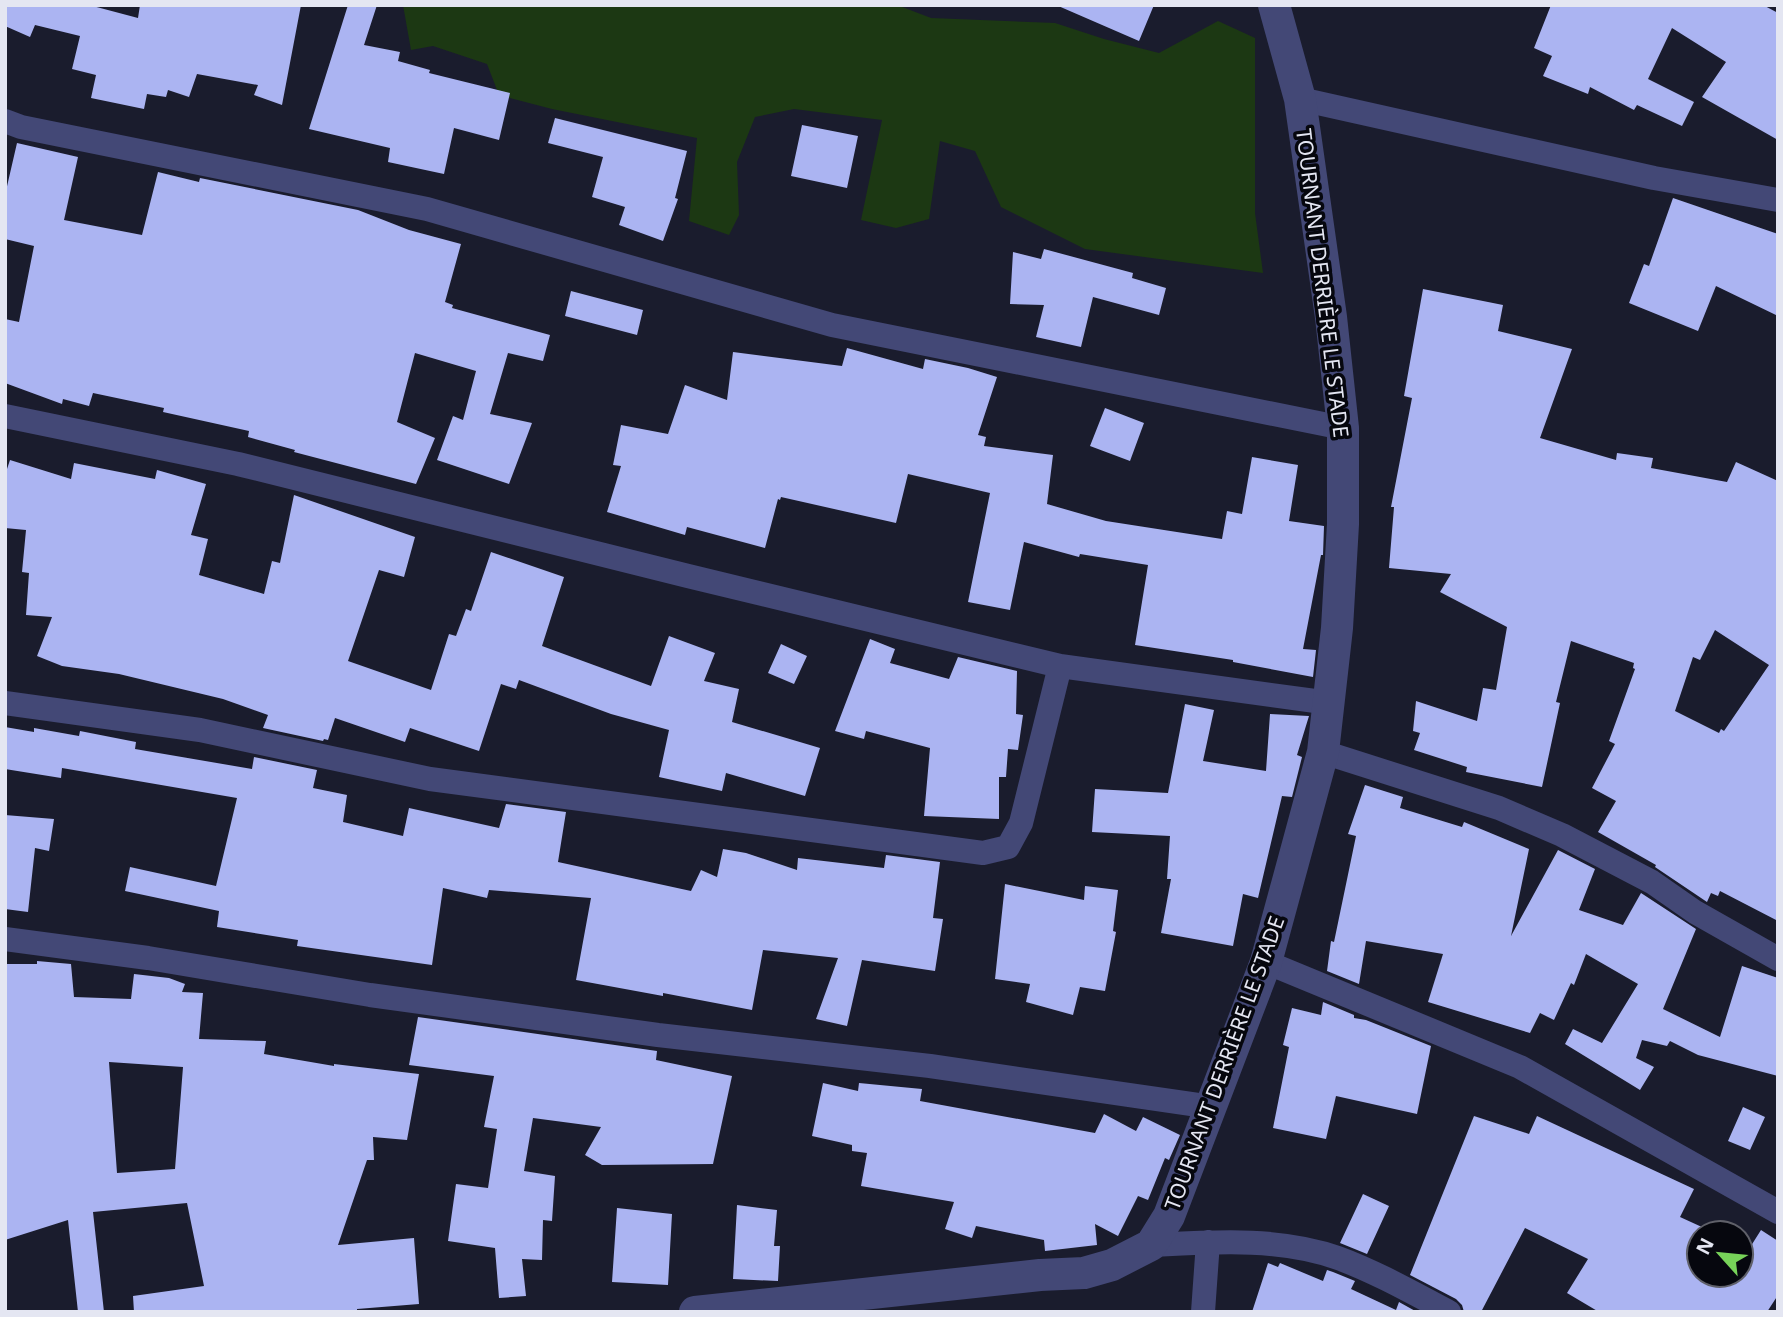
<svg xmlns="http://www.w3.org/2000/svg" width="1783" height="1317" font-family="'Noto Sans',sans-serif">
<rect width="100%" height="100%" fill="#1a1c2d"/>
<path fill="#1c3813" d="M 403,5 L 897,5 L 931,18 L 1055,23 L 1104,39 L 1159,53 L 1218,21 L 1255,38 L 1255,213 L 1263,273 L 1085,249 L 1001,207 L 975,151 L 940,141 L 929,219 L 896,228 L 861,220 L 882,120 L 794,109 L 755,117 L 737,162 L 739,215 L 729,235 L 689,221 L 697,138 L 552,109 L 499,95 L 487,64 L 433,46 L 411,50 Z"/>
<path fill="#abb4f2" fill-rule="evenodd" d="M 5,5 L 89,5 L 138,18 L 140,5 L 301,5 L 282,105 L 254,95 L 258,85 L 197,74 L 189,97 L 168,90 L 166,97 L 147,94 L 144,109 L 91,98 L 96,75 L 72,69 L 80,36 L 35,25 L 30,37 L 5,26 Z
M 348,5 L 377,5 L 364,45 L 400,52 L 398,61 L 430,70 L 429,73 L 510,93 L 499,140 L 454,128 L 444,174 L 388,162 L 390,148 L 309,129 Z
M 1056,5 L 1154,5 L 1139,41 Z
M 1551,5 L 1763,5 L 1778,13 L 1778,140 L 1702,97 L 1726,62 L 1672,28 L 1648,79 L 1694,102 L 1682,126 L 1637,105 L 1634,110 L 1590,87 L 1588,94 L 1543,76 L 1552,56 L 1534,48 Z
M 555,118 L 687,151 L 675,198 L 678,199 L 663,241 L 619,225 L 625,207 L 592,197 L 603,157 L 548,143 Z
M 802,125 L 858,136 L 847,188 L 791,176 Z
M 17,143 L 78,157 L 64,220 L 142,235 L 158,172 L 199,182 L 200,178 L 358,210 L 409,230 L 461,244 L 445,302 L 453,305 L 452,308 L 550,335 L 543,361 L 508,353 L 490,414 L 532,423 L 509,484 L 437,460 L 453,416 L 463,420 L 476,371 L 415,353 L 397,422 L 435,438 L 416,484 L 294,452 L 295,450 L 248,437 L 249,431 L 163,412 L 164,408 L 93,393 L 89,406 L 63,399 L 62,404 L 5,383 L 5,319 L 19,322 L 34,246 L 5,239 L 5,195 Z
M 1673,198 L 1778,234 L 1778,316 L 1716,286 L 1698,331 L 1629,303 L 1644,264 L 1649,266 Z
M 1044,249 L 1133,273 L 1132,278 L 1166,288 L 1159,315 L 1093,297 L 1081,347 L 1036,337 L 1044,305 L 1010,304 L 1013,252 L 1041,259 Z
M 1423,289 L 1503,305 L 1498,331 L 1572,349 L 1540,438 L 1616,460 L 1617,453 L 1653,458 L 1651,468 L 1727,482 L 1736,462 L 1778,481 L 1778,921 L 1720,891 L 1718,896 L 1711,893 L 1707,902 L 1655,867 L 1656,865 L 1598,832 L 1616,801 L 1592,788 L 1615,744 L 1609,741 L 1635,669 L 1633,668 L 1634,663 L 1571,641 L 1556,702 L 1560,703 L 1542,787 L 1466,772 L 1467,767 L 1414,750 L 1420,733 L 1413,731 L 1416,701 L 1477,721 L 1483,688 L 1496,690 L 1507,627 L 1440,592 L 1451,574 L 1389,568 L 1394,507 L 1391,507 L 1412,398 L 1404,396 ZM 1715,630 L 1769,665 L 1724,731 L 1721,729 L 1719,733 L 1675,711 L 1693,657 L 1700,660 Z
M 571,291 L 643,310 L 637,335 L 565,316 Z
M 847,348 L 923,369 L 925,359 L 968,368 L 997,377 L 978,435 L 986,437 L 984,446 L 1053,455 L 1047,504 L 1106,521 L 1222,539 L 1227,511 L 1242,514 L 1252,457 L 1298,465 L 1289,521 L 1324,526 L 1323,555 L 1321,555 L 1303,649 L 1316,650 L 1313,677 L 1233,662 L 1233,660 L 1135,645 L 1148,565 L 1080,554 L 1079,557 L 1024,542 L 1010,610 L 968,602 L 990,493 L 908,474 L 896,523 L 781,497 L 780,500 L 778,499 L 765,548 L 687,527 L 685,535 L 607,512 L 621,466 L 613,465 L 621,425 L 668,434 L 685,385 L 727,400 L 733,352 L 842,366 Z
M 1105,408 L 1144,423 L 1130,461 L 1090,446 Z
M 10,460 L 71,479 L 74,463 L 155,479 L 157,470 L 206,484 L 191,535 L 208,539 L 199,575 L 264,594 L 272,561 L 280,563 L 294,495 L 415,537 L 404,577 L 379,570 L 348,661 L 431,690 L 449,634 L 456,636 L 466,609 L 471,611 L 491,552 L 564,577 L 542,646 L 651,686 L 669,636 L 715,653 L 704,681 L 739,689 L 732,722 L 820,748 L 805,796 L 726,773 L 722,791 L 659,777 L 669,730 L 611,714 L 519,680 L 516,689 L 501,684 L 479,751 L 410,728 L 405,742 L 335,718 L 328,740 L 324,739 L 323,741 L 263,728 L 268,715 L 223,699 L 119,674 L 62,666 L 37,656 L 52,617 L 26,615 L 29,573 L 22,572 L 26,530 L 5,528 L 5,475 Z
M 870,639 L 895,649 L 890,663 L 949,679 L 958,657 L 1017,671 L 1016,714 L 1023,715 L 1018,750 L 1008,749 L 1006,777 L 999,777 L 999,819 L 924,816 L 930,748 L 866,731 L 864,739 L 835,731 Z
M 781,644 L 807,656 L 794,684 L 768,673 Z
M 1185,704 L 1214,710 L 1203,761 L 1266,771 L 1270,714 L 1309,716 L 1297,755 L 1302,757 L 1292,797 L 1282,796 L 1258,898 L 1243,894 L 1233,946 L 1161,933 L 1171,879 L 1167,879 L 1170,836 L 1092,832 L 1095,789 L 1168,793 Z
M 5,727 L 34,732 L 34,728 L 79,736 L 80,731 L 136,742 L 135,749 L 252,769 L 254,757 L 317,770 L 313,788 L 347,795 L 343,822 L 403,836 L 409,808 L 499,828 L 506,804 L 566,812 L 558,862 L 691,891 L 701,870 L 717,877 L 723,849 L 746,853 L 797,870 L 798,858 L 884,868 L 886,855 L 940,862 L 933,918 L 943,919 L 935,971 L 862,960 L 847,1026 L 816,1019 L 838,958 L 763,950 L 752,1010 L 663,993 L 663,996 L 576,980 L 591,898 L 489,890 L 487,898 L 443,888 L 432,965 L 297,946 L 298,940 L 217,927 L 219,911 L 125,891 L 130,867 L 216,886 L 237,798 L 62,768 L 61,778 L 5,769 Z
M 1365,785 L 1403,797 L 1400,808 L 1462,827 L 1464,822 L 1529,849 L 1511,936 L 1558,850 L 1595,869 L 1579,910 L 1623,925 L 1641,893 L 1696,929 L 1663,1009 L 1720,1037 L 1742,966 L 1778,978 L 1778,1076 L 1698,1055 L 1670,1041 L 1667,1046 L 1642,1040 L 1636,1058 L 1654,1067 L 1640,1090 L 1565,1044 L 1573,1029 L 1602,1043 L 1638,984 L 1586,954 L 1574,985 L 1571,983 L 1554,1020 L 1540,1013 L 1530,1033 L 1428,1002 L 1443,954 L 1366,941 L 1359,984 L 1327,971 L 1331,941 L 1334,942 L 1356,836 L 1348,834 Z
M 5,815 L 54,819 L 49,851 L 35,848 L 28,912 L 5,909 Z
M 1005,884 L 1084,900 L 1085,886 L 1118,890 L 1113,931 L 1116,932 L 1105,991 L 1080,987 L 1073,1015 L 1026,1002 L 1030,984 L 995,979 Z
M 37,961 L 71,964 L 74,997 L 131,999 L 134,974 L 169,978 L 185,984 L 182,992 L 203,993 L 199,1039 L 266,1041 L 264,1054 L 334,1066 L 334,1064 L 419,1074 L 407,1140 L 373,1137 L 374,1160 L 367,1160 L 338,1245 L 414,1238 L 419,1304 L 357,1309 L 357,1312 L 134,1312 L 133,1296 L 204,1286 L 187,1203 L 93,1212 L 104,1312 L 78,1312 L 68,1220 L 5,1240 L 5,964 L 37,964 ZM 109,1062 L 183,1067 L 175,1169 L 117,1173 Z
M 1323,1002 L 1354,1015 L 1354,1018 L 1366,1020 L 1431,1046 L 1417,1114 L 1336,1096 L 1326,1139 L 1273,1128 L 1289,1047 L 1283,1045 L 1292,1008 L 1321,1015 Z
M 418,1017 L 657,1051 L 656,1060 L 732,1076 L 713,1164 L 602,1165 L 585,1155 L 601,1127 L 533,1118 L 524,1171 L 555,1176 L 552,1221 L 543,1220 L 542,1260 L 522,1259 L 526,1296 L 499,1298 L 495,1248 L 448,1241 L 456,1184 L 488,1188 L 497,1129 L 484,1127 L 494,1076 L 409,1065 Z
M 823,1083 L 858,1091 L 859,1083 L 922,1089 L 920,1101 L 1095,1133 L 1104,1114 L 1136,1131 L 1143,1117 L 1180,1135 L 1169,1160 L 1165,1158 L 1148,1200 L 1138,1196 L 1118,1236 L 1095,1224 L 1097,1245 L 1045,1251 L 1044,1240 L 976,1226 L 972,1238 L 945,1229 L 954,1202 L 861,1186 L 867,1153 L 852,1151 L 852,1145 L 812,1136 Z
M 1743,1107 L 1765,1117 L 1750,1150 L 1728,1141 Z
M 1474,1116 L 1529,1134 L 1537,1116 L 1694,1189 L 1680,1217 L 1715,1233 L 1699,1233 L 1699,1275 L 1741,1275 L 1741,1245 L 1749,1249 L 1761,1230 L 1778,1241 L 1778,1295 L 1767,1312 L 1599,1312 L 1567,1293 L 1588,1259 L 1525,1228 L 1481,1312 L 1464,1312 L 1462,1305 L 1456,1299 L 1410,1275 Z
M 1363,1194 L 1389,1206 L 1367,1254 L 1340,1243 Z
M 737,1205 L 777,1210 L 774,1246 L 780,1246 L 778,1281 L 733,1279 Z
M 617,1208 L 672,1214 L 668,1285 L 612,1282 Z
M 1268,1263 L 1278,1267 L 1280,1263 L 1323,1281 L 1327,1270 L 1333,1272 L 1355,1281 L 1351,1289 L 1396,1310 L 1399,1302 L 1417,1312 L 1252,1312 Z"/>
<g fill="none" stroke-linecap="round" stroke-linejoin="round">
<path stroke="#434876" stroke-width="24" d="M 1300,99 L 1654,178 L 1778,200
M 5,121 L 21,127 L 427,209 L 832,325 L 1343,428
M 5,416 L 238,464 L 688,576 L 1060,666 L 1330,703
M 5,703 L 200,730 L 430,779 L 983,853 L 1008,847 L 1021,823 L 1060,666
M 1323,752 L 1499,808 L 1562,835 L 1652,882 L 1695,912 L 1778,959
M 5,939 L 148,958 L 370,995 L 658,1035 L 930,1066 L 1212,1107
M 1266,962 L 1520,1067 L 1778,1212
M 1151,1245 C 1212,1242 1280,1237 1338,1258 C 1376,1272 1413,1293 1449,1312
M 1203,1312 L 1208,1242"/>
<path stroke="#434876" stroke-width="32" d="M 695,1312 L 1040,1275 L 1084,1273 L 1112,1265 L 1151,1245 L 1169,1216 L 1266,962 L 1323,752 L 1337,628 L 1343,524 L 1343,428 L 1331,317 L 1300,99 L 1274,5"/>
</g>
<g text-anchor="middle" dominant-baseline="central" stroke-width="7" stroke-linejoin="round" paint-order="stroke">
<g font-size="21" fill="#e4e6f2" stroke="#06070e">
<text transform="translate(1323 283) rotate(83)">TOURNANT DERRIÈRE LE STADE</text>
<text transform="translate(1224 1063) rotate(-70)">TOURNANT DERRIÈRE LE STADE</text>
</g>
</g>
<rect width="1783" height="1317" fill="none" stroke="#e4e6f2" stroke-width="14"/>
<g transform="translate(1720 1254) rotate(297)"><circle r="33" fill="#06070e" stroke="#5f6069" stroke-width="2"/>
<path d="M0-5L12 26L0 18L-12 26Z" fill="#77d259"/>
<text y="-10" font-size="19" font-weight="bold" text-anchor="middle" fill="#e4e6f2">N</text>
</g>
</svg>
